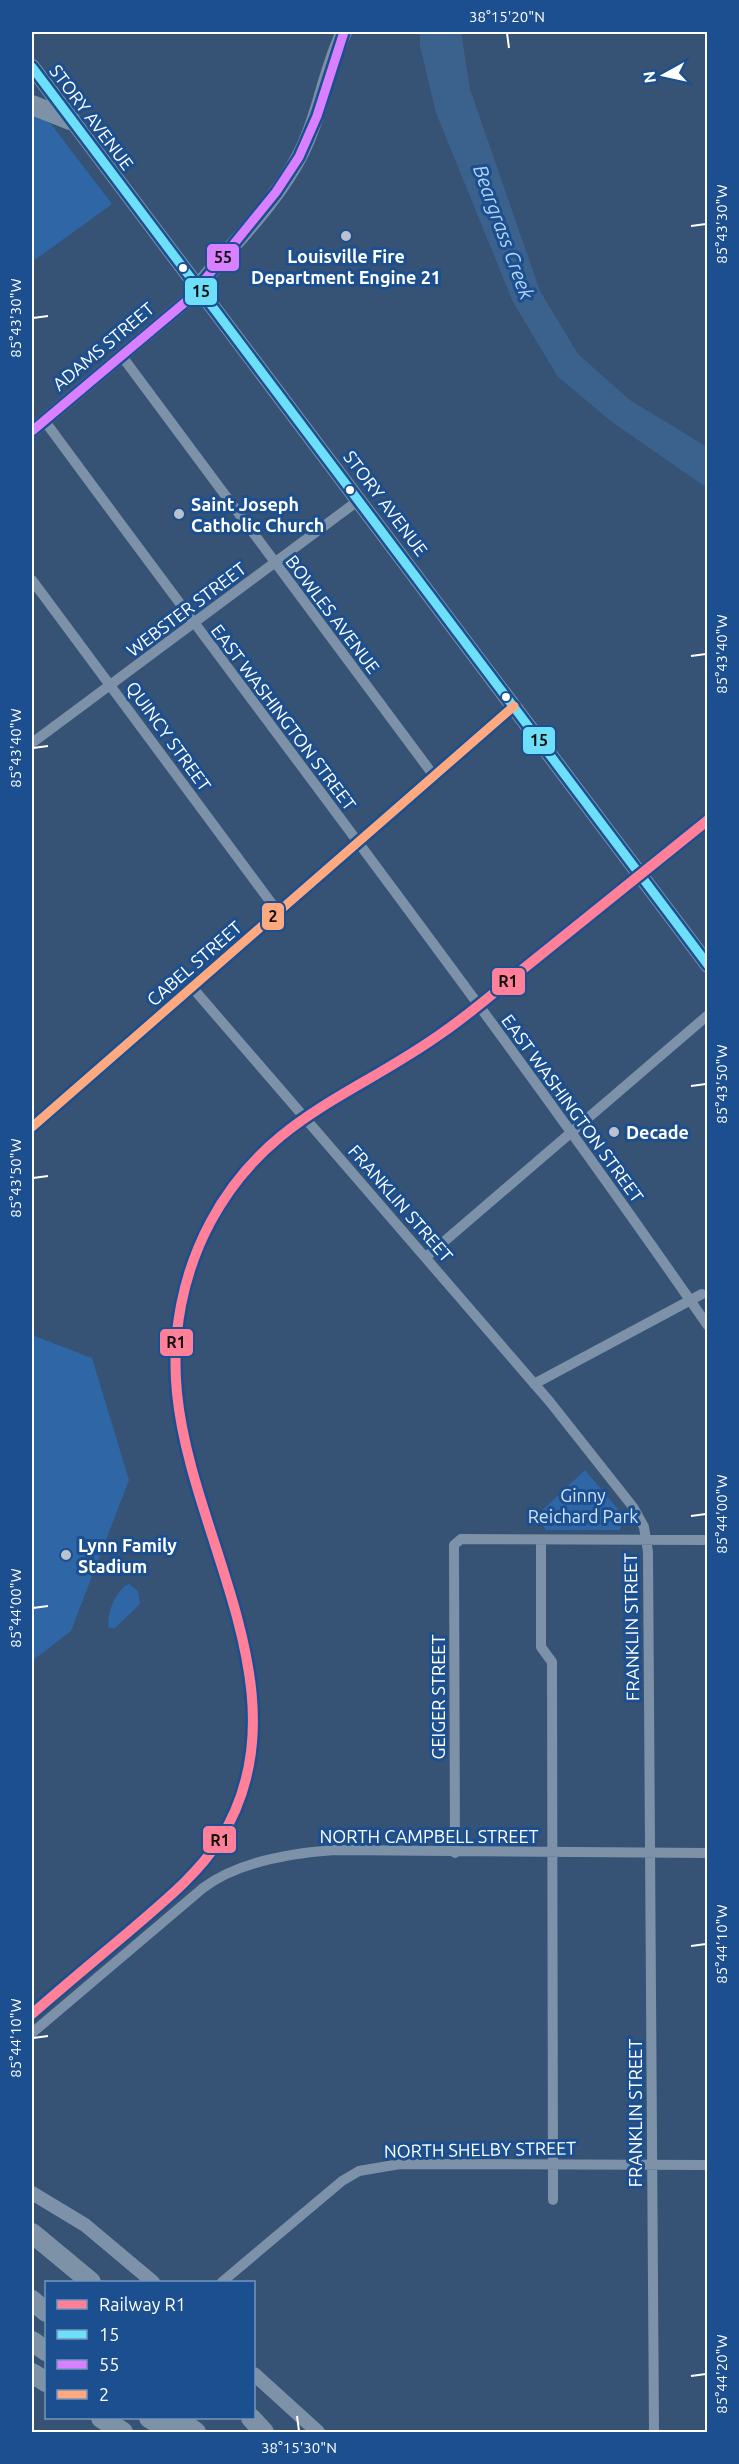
<svg xmlns="http://www.w3.org/2000/svg" width="739" height="2464" font-family="Ubuntu,sans-serif">
<rect width="100%" height="100%" fill="#365274"/>
<path fill="#2f66a5" d="M 32,113 L 51,124 L 112,204 L 32,262 Z
M 32,1335 L 92,1358 L 129,1480 L 71,1631 L 32,1661 Z
M 585,1470 L 623,1515 L 620,1530 L 546,1530 L 536,1516 Z
M 129,1584 L 138,1591 L 140,1604 L 115,1628 L 109,1628 C 105,1617 117,1587 129,1584 Z"/>
<path fill="#3b618d" d="M 420,32 L 461,32 L 470,89 L 540,291 L 578,354 L 630,400 L 707,447 L 707,488 L 612,422 L 558,377 L 513,302 L 436,113 L 420,46 Z"/>
<g fill="none" stroke-linecap="round" stroke-linejoin="round">
<path stroke="#7d92a8" stroke-width="10" d="M 121,355 L 434,776
M 44,420 C 266,722 495,1018 708,1326
M 32,580 L 278,912
M 32,743 L 359,500
M 191,986 L 550,1402 L 633,1507 L 644,1527 L 648,1552 L 654,2432
M 32,1127 L 514,706
M 426,1257 L 708,1015
M 534,1384 L 702,1294
M 541,1540 L 541,1647 L 552,1662 L 553,2200
M 455,1853 L 454,1545 L 461,1539 L 708,1540
M 32,2033 L 203,1888 C 239,1861 291,1853 335,1850 L 708,1853
M 222,2282 L 342,2181 L 359,2171 L 400,2164 L 708,2165"/>
<path stroke="#7d92a8" stroke-width="14" d="M 32,431 L 189,299 L 197,288
M 32,2193 L 85,2225 L 153,2282
M 254,2374 L 318,2432"/>
<path stroke="#7d8ea7" stroke-width="16" d="M 32,67 L 708,965
M 197,288 C 231,245 273,206 299,157 C 320,117 325,72 344,32"/>
<path stroke="#7e92a7" stroke-width="20" d="M 32,105 L 70,120
M 32,2233 L 91,2282
M 32,2300 L 46,2312
M 32,2341 L 46,2351
M 32,2373 L 46,2382
M 101,2418 L 123,2432
M 149,2418 L 173,2432
M 177,2418 L 196,2432
M 251,2418 L 264,2432"/>
<defs>
<path id="bus-1" d="M 32,67 L 708,965"/>
<path id="bus-2" d="M 32,431 L 189,299 L 276,192 L 299,157 L 317,116 L 344,32"/>
<path id="bus-3" d="M 32,1127 L 514,706"/>
</defs>
<use href="#bus-1" stroke="#1b4f8f" stroke-width="14"/>
<use href="#bus-2" stroke="#1b4f8f" stroke-width="14"/>
<use href="#bus-3" stroke="#1b4f8f" stroke-width="14"/>
<use href="#bus-1" stroke="#6ddff8" stroke-width="9"/>
<use href="#bus-2" stroke="#d880ff" stroke-width="9"/>
<use href="#bus-3" stroke="#ffa980" stroke-width="9"/>
<defs>
<path id="rail-1" d="M 32,2014 C 65,1985 99,1957 132,1929 C 163,1902 196,1876 219,1841 C 310,1699 191,1539 177,1393 C 171,1333 183,1273 211,1221 C 267,1117 354,1096 442,1033 C 474,1011 503,985 533,961 C 591,914 649,867 708,820"/>
</defs>
<use href="#rail-1" stroke="#1b4f8f" stroke-width="15"/>
<use href="#rail-1" stroke="#ff8098" stroke-width="10"/>
</g>
<path fill="none" stroke="#fff" stroke-width="2" d="M 507,33 L 509,48M 691,226 L 706,224M 33,318 L 48,316M 691,656 L 706,654M 33,748 L 48,746M 691,1086 L 706,1084M 33,1178 L 48,1176M 691,1516 L 706,1514M 33,1608 L 48,1606M 691,1946 L 706,1944M 33,2038 L 48,2036M 691,2376 L 706,2374M 297,2416 L 299,2431"/>
<g fill="#b9c2ce" stroke="#1b4f8f" stroke-width="2">
<circle cx="346" cy="236" r="6"/>
<circle cx="179" cy="514" r="6"/>
<circle cx="614" cy="1132" r="6"/>
<circle cx="66" cy="1555" r="6"/>
</g>
<g fill="#fff" stroke="#1b4f8f" stroke-width="2">
<circle cx="183" cy="268" r="5"/>
<circle cx="350" cy="490" r="5"/>
<circle cx="506" cy="697" r="5"/>
</g>
<g text-anchor="middle" dominant-baseline="central" stroke-width="6" stroke-linejoin="round" paint-order="stroke">
<g font-size="18" fill="#fff" stroke="#1b4f8f">
<text transform="translate(92 117) rotate(53)">STORY AVENUE</text>
<text transform="translate(103 346) rotate(-40)">ADAMS STREET</text>
<text transform="translate(386 503) rotate(53)">STORY AVENUE</text>
<text transform="translate(186 609) rotate(-37)">WEBSTER STREET</text>
<text transform="translate(333 614) rotate(53)">BOWLES AVENUE</text>
<text transform="translate(284 717) rotate(53)">EAST WASHINGTON STREET</text>
<text transform="translate(169 736) rotate(54)">QUINCY STREET</text>
<text transform="translate(194 963) rotate(-41)">CABEL STREET</text>
<text transform="translate(573 1108) rotate(54)">EAST WASHINGTON STREET</text>
<text transform="translate(401 1203) rotate(49)">FRANKLIN STREET</text>
<text transform="translate(631 1627) rotate(-91)">FRANKLIN STREET</text>
<text transform="translate(438 1697) rotate(-90)">GEIGER STREET</text>
<text x="429" y="1836">NORTH CAMPBELL STREET</text>
<text transform="translate(635 2113) rotate(-90)">FRANKLIN STREET</text>
<text transform="translate(480 2149) rotate(-1)">NORTH SHELBY STREET</text>
</g>
<g font-size="18" font-weight="bold" fill="#fff" stroke="#1b4f8f" text-anchor="start">
<text x="346" y="256" text-anchor="middle">Louisville Fire<tspan x="346" dy="21">Department Engine 21</tspan></text>
<text x="191" y="504">Saint Joseph<tspan x="191" dy="21">Catholic Church</tspan></text>
<text x="626" y="1132">Decade</text>
<text x="78" y="1545">Lynn Family<tspan x="78" dy="21">Stadium</tspan></text>
</g>
<g font-size="18" fill="#cfe3fa" stroke="#1b4f8f">
<text x="583" y="1495">Ginny<tspan x="583" dy="21">Reichard Park</tspan></text>
</g>
<g font-size="20" font-style="italic" fill="#b5d3f5" stroke="#1b4f8f">
<text transform="translate(504 232) rotate(70)">Beargrass Creek</text>
</g>
</g>
<g stroke="#1b4f8f" stroke-width="2">
<rect x="206" y="243" width="34" height="29" rx="6" fill="#d880ff"/>
<rect x="184" y="277" width="34" height="29" rx="6" fill="#6ddff8"/>
<rect x="522" y="726" width="34" height="29" rx="6" fill="#6ddff8"/>
<rect x="261" y="902" width="24" height="29" rx="6" fill="#ffa980"/>
<rect x="491" y="967" width="35" height="29" rx="6" fill="#ff8098"/>
<rect x="159" y="1328" width="35" height="29" rx="6" fill="#ff8098"/>
<rect x="202" y="1825" width="35" height="29" rx="6" fill="#ff8098"/>
</g>
<g font-size="16" text-anchor="middle" font-weight="bold" fill="#111">
<text x="223" y="263">55</text>
<text x="201" y="297">15</text>
<text x="539" y="746">15</text>
<text x="273" y="922">2</text>
<text x="508" y="987">R1</text>
<text x="176" y="1348">R1</text>
<text x="220" y="1846">R1</text>
</g>
<rect width="739" height="2464" fill="none" stroke="#1b4f8f" stroke-width="66"/>
<rect x="45" y="2281" width="210" height="138" fill="#1b4f8f" stroke="#7695bc" stroke-width="1.5"/>
<rect x="57" y="2300" width="30" height="9" fill="#ff8098" stroke="#7695bc" stroke-width="1.5"/>
<text x="99" y="2311" font-size="18" fill="#ffffff">Railway R1</text>
<rect x="57" y="2330" width="30" height="9" fill="#6ddff8" stroke="#7695bc" stroke-width="1.5"/>
<text x="99" y="2341" font-size="18" fill="#ffffff">15</text>
<rect x="57" y="2360" width="30" height="9" fill="#d880ff" stroke="#7695bc" stroke-width="1.5"/>
<text x="99" y="2371" font-size="18" fill="#ffffff">55</text>
<rect x="57" y="2390" width="30" height="9" fill="#ffa980" stroke="#7695bc" stroke-width="1.5"/>
<text x="99" y="2401" font-size="18" fill="#ffffff">2</text>
<g transform="translate(664 75) rotate(262)" stroke="#1b4f8f" stroke-width="4.5" paint-order="stroke">
<path d="M0-4.5L10 22L0 15L-10 22Z" fill="#ffffff"/>
<text y="-9" font-size="16" font-weight="bold" text-anchor="middle" fill="#ffffff">N</text>
</g>
<rect x="33" y="33" width="673" height="2398" fill="none" stroke="#fff" stroke-width="2"/>
<g font-size="15" text-anchor="middle" fill="#fff">
<text x="507" y="22">38°15'20"N</text>
<text transform="translate(722 224) rotate(-90)" y="5">85°43'30"W</text>
<text transform="translate(16 318) rotate(-90)" y="5">85°43'30"W</text>
<text transform="translate(722 654) rotate(-90)" y="5">85°43'40"W</text>
<text transform="translate(16 748) rotate(-90)" y="5">85°43'40"W</text>
<text transform="translate(722 1084) rotate(-90)" y="5">85°43'50"W</text>
<text transform="translate(16 1178) rotate(-90)" y="5">85°43'50"W</text>
<text transform="translate(722 1514) rotate(-90)" y="5">85°44'00"W</text>
<text transform="translate(16 1608) rotate(-90)" y="5">85°44'00"W</text>
<text transform="translate(722 1944) rotate(-90)" y="5">85°44'10"W</text>
<text transform="translate(16 2038) rotate(-90)" y="5">85°44'10"W</text>
<text transform="translate(722 2374) rotate(-90)" y="5">85°44'20"W</text>
<text x="299" y="2453">38°15'30"N</text>
</g>
</svg>
